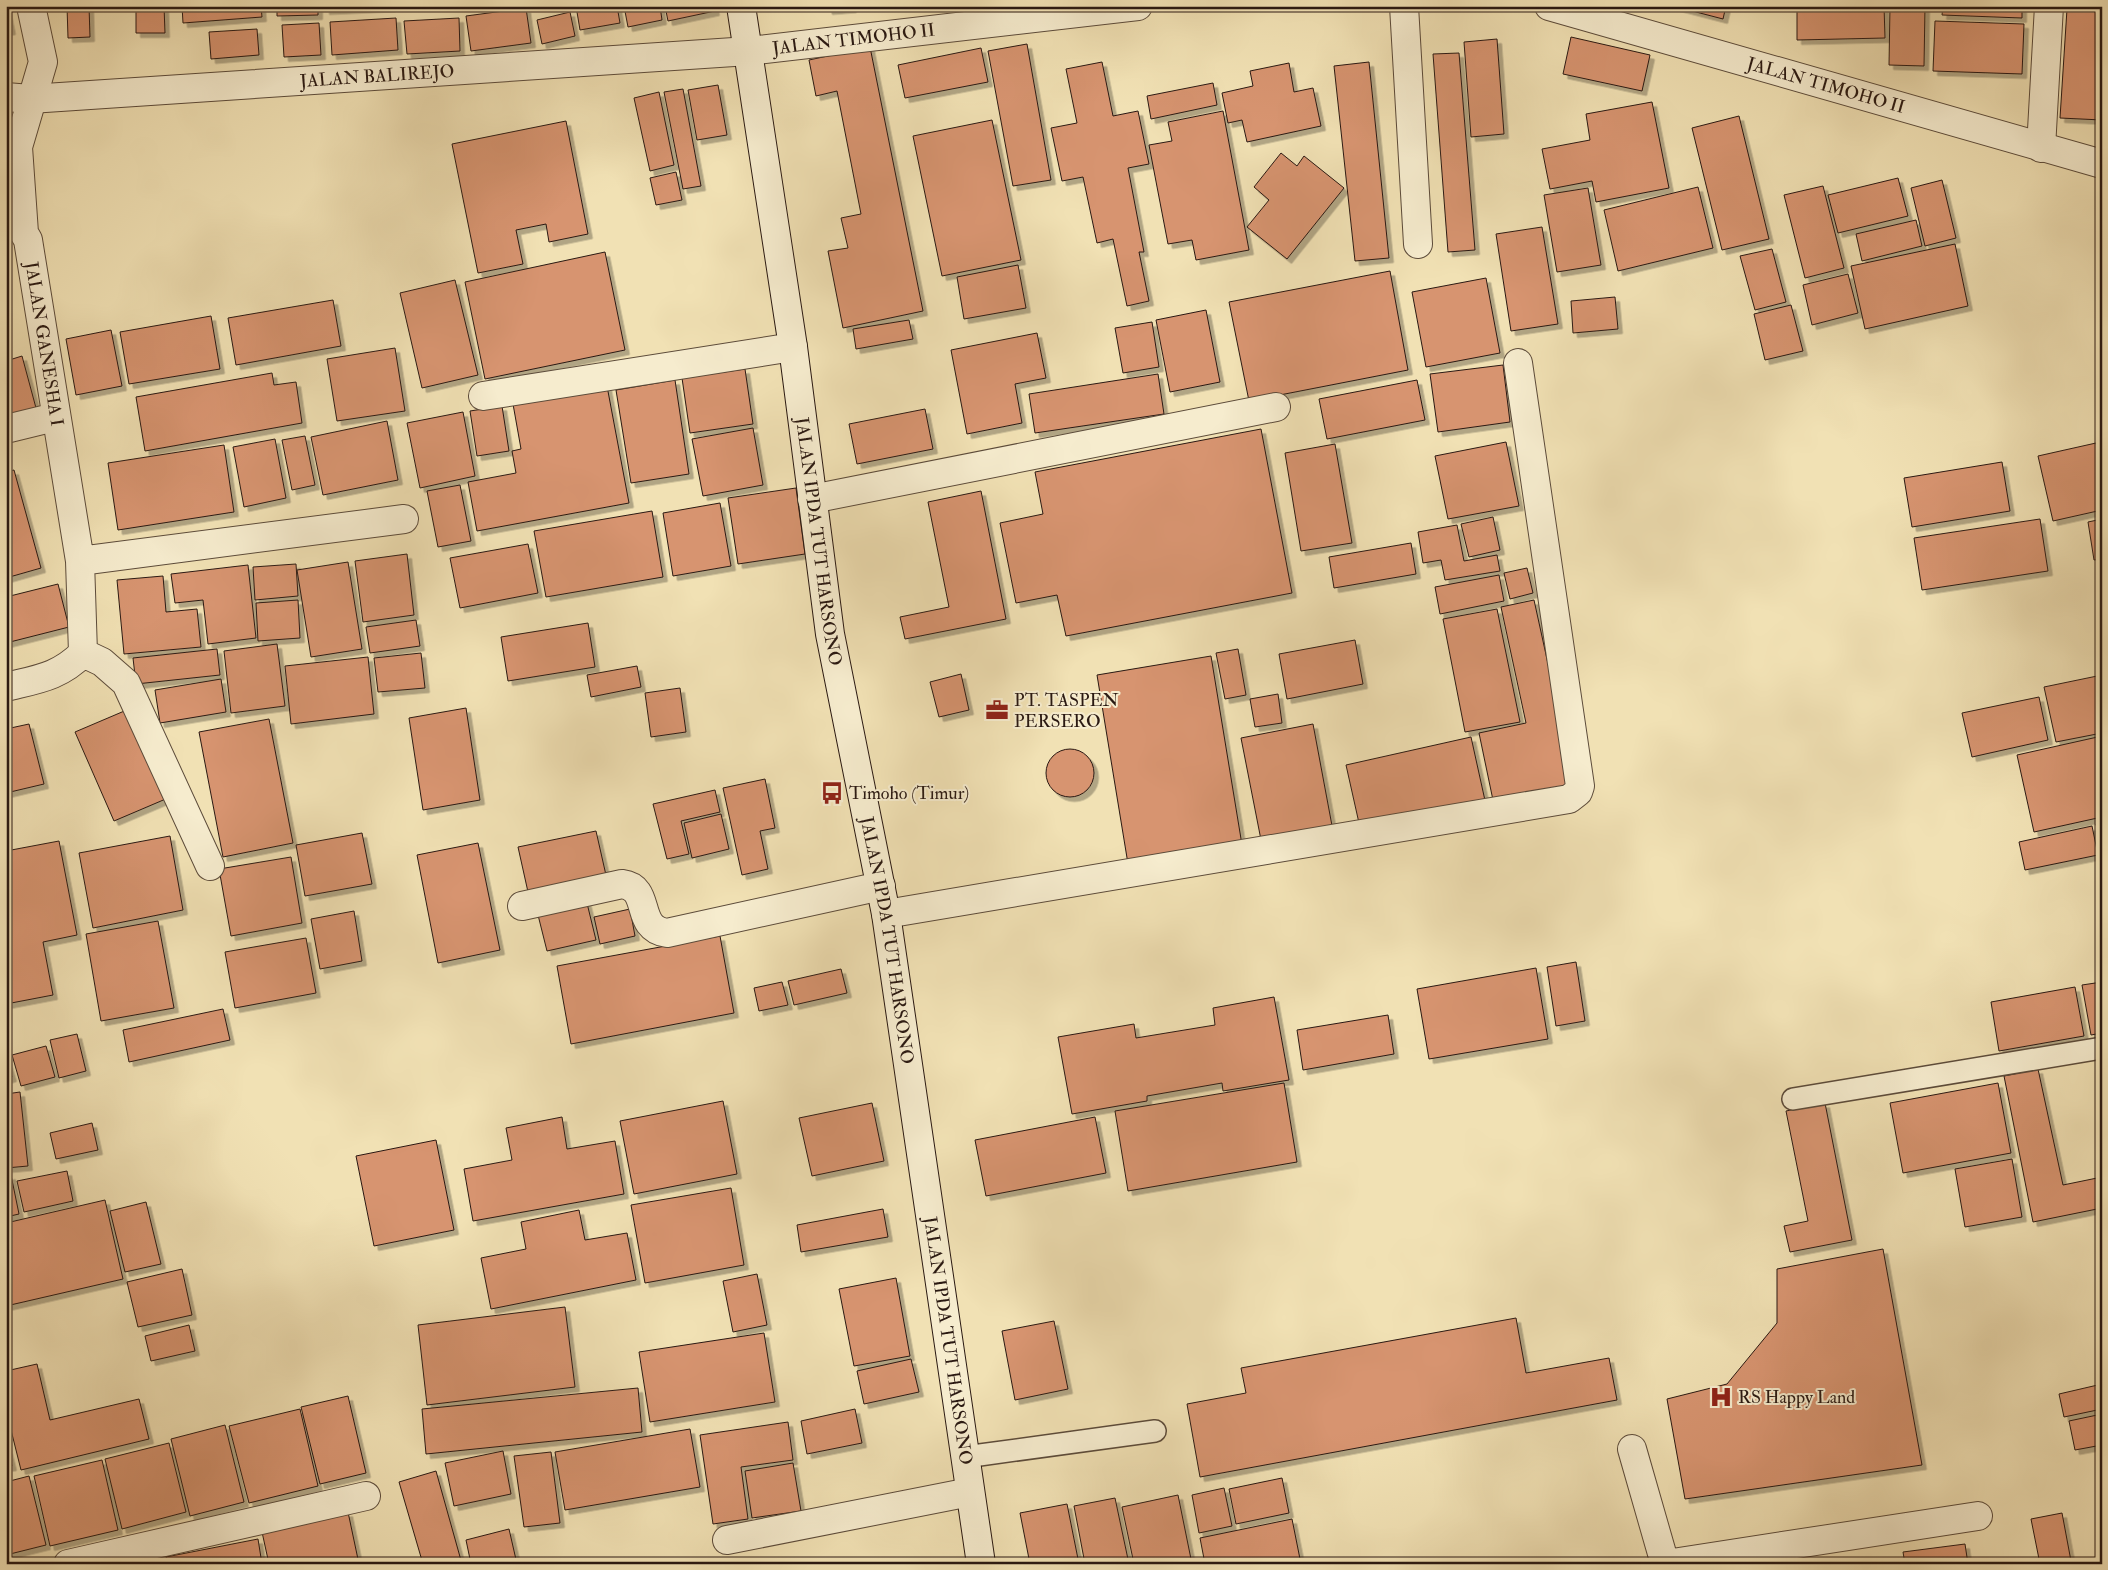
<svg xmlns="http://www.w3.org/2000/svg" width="2108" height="1570" font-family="'IM FELL Double Pica',serif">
<defs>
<filter id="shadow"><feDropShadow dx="4.5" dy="4.5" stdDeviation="0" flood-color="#0004"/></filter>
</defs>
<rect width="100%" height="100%" fill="#f1e1b4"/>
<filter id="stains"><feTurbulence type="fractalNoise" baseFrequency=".004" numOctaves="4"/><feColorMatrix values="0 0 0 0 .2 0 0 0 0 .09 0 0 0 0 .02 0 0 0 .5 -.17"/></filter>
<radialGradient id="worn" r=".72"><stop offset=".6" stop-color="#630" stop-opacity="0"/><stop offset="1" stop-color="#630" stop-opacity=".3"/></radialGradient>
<path fill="#d7946f" stroke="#2a1912" filter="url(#shadow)" d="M 6,6 L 11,30 L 6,31 Z
M 67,6 L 89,6 L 90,37 L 68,38 Z
M 136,6 L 164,6 L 165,33 L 136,33 Z
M 182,6 L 261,6 L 262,17 L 183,23 Z
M 277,6 L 318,6 L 318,15 L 277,16 Z
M 325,6 L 391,6 L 391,7 L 325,10 Z
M 576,6 L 617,6 L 620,23 L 580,30 Z
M 624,6 L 660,6 L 662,20 L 628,27 Z
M 665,6 L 714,6 L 715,11 L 668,21 Z
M 827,6 L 852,6 L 852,8 L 828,10 Z
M 1673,6 L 1726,6 L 1723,19 Z
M 1797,6 L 1884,6 L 1885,38 L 1797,40 Z
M 1890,6 L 1925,6 L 1924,66 L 1889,65 Z
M 1943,6 L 2022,6 L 2022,18 L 1942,15 Z
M 526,8 L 531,43 L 471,51 L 466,16 Z
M 2067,9 L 2102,11 L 2102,120 L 2060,118 Z
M 570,12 L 575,36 L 542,44 L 537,20 Z
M 396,18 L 398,50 L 332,55 L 330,22 Z
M 459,18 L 460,51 L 407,54 L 404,21 Z
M 1935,21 L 2024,24 L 2022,74 L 1933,71 Z
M 319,23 L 321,55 L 284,57 L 282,25 Z
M 257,29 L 259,55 L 211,59 L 209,32 Z
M 1571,37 L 1650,55 L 1642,91 L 1563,74 Z
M 1497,39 L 1504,134 L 1471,137 L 1464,42 Z
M 1027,44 L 1051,180 L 1013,186 L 988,51 Z
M 870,47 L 923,311 L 843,328 L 828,251 L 848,248 L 841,218 L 861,214 L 837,91 L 816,96 L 809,60 Z
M 981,48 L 988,82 L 905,98 L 898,65 Z
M 1459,53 L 1475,250 L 1448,252 L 1433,54 Z
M 1102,62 L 1113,116 L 1138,111 L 1149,164 L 1128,168 L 1144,252 L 1139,252 L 1149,301 L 1127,306 L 1113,239 L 1097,243 L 1083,177 L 1062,181 L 1051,128 L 1077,123 L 1066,69 Z
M 1369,62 L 1389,258 L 1355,261 L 1334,66 Z
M 1289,63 L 1294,92 L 1313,88 L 1321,126 L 1247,142 L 1242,120 L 1228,123 L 1222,93 L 1253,86 L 1250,71 Z
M 1213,83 L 1217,105 L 1151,119 L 1147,96 Z
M 718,85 L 727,135 L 697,140 L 688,90 Z
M 683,89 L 701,186 L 683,189 L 664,92 Z
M 659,92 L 674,165 L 650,171 L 634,98 Z
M 1652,102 L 1669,188 L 1596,202 L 1592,181 L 1550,189 L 1542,149 L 1590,140 L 1586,114 Z
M 1223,111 L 1249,250 L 1196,260 L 1192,240 L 1168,244 L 1149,145 L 1172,141 L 1168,122 Z
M 1739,116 L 1769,239 L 1722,250 L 1692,128 Z
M 992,120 L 1021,260 L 942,276 L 913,136 Z
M 566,121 L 588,234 L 549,242 L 546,224 L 516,230 L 523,264 L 478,273 L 452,144 Z
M 1281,153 L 1297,166 L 1304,156 L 1344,188 L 1287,259 L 1247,227 L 1269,200 L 1254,187 Z
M 676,172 L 682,200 L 656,205 L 650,178 Z
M 1898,178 L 1908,216 L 1838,233 L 1828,195 Z
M 1942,180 L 1956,238 L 1925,246 L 1911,188 Z
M 1823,186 L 1844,268 L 1805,278 L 1784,195 Z
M 1698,187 L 1713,248 L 1618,271 L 1604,210 Z
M 1588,188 L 1601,265 L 1557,272 L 1544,195 Z
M 1916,220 L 1922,246 L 1862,261 L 1856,234 Z
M 1542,227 L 1558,324 L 1511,331 L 1496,234 Z
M 1955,244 L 1968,306 L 1865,329 L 1851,266 Z
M 1772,249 L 1786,302 L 1755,310 L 1740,256 Z
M 605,252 L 625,350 L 485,379 L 465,282 Z
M 1018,265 L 1026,308 L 964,319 L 957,277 Z
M 1390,271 L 1408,370 L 1249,401 L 1229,302 Z
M 1848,274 L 1858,313 L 1812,325 L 1803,285 Z
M 1486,278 L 1500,353 L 1426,367 L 1412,292 Z
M 455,280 L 478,375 L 422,388 L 400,293 Z
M 1615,297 L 1618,329 L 1573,333 L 1571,301 Z
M 333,300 L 341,346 L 236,365 L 228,318 Z
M 1791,305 L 1803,351 L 1765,360 L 1754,314 Z
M 1206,310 L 1220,382 L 1170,392 L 1156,320 Z
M 211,316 L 220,369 L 129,384 L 120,332 Z
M 909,320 L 913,339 L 856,349 L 853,329 Z
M 1152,322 L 1159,367 L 1123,373 L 1115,328 Z
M 111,330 L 122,386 L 76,395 L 66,339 Z
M 1037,333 L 1046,378 L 1015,384 L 1022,423 L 967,434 L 951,350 Z
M 395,348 L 405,411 L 337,421 L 327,359 Z
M 22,356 L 36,408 L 6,415 L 6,361 Z
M 1503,365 L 1510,422 L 1438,432 L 1430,374 Z
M 745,369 L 753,424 L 690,433 L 682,378 Z
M 272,373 L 274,385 L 296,382 L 302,423 L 145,451 L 136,397 Z
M 1158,374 L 1164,414 L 1035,433 L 1029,394 Z
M 675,380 L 689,474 L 631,483 L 616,390 Z
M 1417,380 L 1425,420 L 1327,439 L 1319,399 Z
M 607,386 L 629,503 L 477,531 L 468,482 L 516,473 L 512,451 L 521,449 L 513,404 Z
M 502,406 L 509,451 L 477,456 L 470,411 Z
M 925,409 L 933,449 L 857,464 L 849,424 Z
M 463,412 L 475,476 L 420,488 L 407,423 Z
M 387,421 L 398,480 L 323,495 L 311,437 Z
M 753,428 L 763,485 L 703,496 L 692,439 Z
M 1261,429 L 1292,593 L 1066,636 L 1057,595 L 1016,603 L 1000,523 L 1043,514 L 1035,472 Z
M 305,436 L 315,485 L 292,490 L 282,440 Z
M 275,439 L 286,498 L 244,507 L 233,447 Z
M 1506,442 L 1519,506 L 1448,519 L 1435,456 Z
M 2096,443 L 2102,468 L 2102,510 L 2053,521 L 2038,456 Z
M 1335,444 L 1352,543 L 1301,551 L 1285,453 Z
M 224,445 L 234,512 L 118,530 L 108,463 Z
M 2002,462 L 2010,511 L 1912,527 L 1904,478 Z
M 14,470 L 41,568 L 6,578 L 6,472 Z
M 460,485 L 471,541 L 438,547 L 427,491 Z
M 796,488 L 805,554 L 738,564 L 728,498 Z
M 981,491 L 1006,619 L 905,639 L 900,617 L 949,607 L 928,502 Z
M 720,503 L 731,566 L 673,576 L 663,513 Z
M 652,511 L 663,577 L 546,597 L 534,531 Z
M 1493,517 L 1500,550 L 1469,557 L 1461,524 Z
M 2040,519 L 2048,571 L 1922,590 L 1914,538 Z
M 2102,519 L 2102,559 L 2094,560 L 2088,522 Z
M 1457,525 L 1464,561 L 1497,555 L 1500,571 L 1445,580 L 1441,560 L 1423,563 L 1418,532 Z
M 1411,543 L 1416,574 L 1334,588 L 1329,557 Z
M 528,544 L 538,593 L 460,608 L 450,558 Z
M 407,554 L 414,615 L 363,622 L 355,561 Z
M 348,562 L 362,649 L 311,657 L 297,570 Z
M 296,564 L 298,596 L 255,600 L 253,567 Z
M 248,565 L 256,638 L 208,644 L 203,600 L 175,603 L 171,574 Z
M 1527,568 L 1533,593 L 1510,599 L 1504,573 Z
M 1499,575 L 1504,601 L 1440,614 L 1435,587 Z
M 163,576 L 166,612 L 197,609 L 201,647 L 124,654 L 117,580 Z
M 58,584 L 69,627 L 6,643 L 6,597 Z
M 298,600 L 300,638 L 258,641 L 256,603 Z
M 1534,600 L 1575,787 L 1494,805 L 1479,733 L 1526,723 L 1501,607 Z
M 1497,609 L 1520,722 L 1465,732 L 1443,619 Z
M 416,620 L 420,646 L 370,653 L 366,627 Z
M 588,623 L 595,667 L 508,681 L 501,637 Z
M 1355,640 L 1363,684 L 1287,699 L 1279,654 Z
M 277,644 L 285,706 L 231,713 L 224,651 Z
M 217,649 L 220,675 L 136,684 L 133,658 Z
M 1238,649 L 1246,695 L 1225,699 L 1216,653 Z
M 421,653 L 425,688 L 378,692 L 374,658 Z
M 1211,656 L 1243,851 L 1129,870 L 1097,675 Z
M 368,657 L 374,714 L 291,724 L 285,666 Z
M 637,666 L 641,687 L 591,697 L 587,675 Z
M 961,674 L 969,710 L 939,717 L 930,682 Z
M 2102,675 L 2102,733 L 2056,742 L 2044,687 Z
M 221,679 L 226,712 L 160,723 L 155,690 Z
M 680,688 L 686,732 L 651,737 L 645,693 Z
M 1278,694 L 1282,723 L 1255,727 L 1250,699 Z
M 2039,697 L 2048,740 L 1972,757 L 1962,713 Z
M 466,708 L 480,800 L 423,810 L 409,718 Z
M 129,709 L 168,798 L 114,821 L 75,732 Z
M 269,719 L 293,843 L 223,857 L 199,732 Z
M 29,724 L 44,784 L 6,793 L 6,729 Z
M 1313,724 L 1333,831 L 1262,845 L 1241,738 Z
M 2102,736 L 2102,817 L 2034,832 L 2017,755 Z
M 1471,737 L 1486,805 L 1361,832 L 1346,765 Z
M1046 773a24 24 0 1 1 48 0a24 24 0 1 1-48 0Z
M 765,779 L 775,828 L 760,831 L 768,869 L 742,875 L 723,788 Z
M 715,790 L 720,812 L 681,821 L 689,854 L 667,859 L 653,804 Z
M 721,814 L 729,849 L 692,858 L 684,823 Z
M 2102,823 L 2102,854 L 2096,824 Z
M 2092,826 L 2098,855 L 2025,870 L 2019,842 Z
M 596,831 L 608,884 L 530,901 L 518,847 Z
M 362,833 L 372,884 L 305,896 L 296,845 Z
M 170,836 L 183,910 L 93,928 L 79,853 Z
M 59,841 L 77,935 L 43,942 L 53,995 L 6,1004 L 6,851 Z
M 478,843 L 500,950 L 438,963 L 417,855 Z
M 291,857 L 302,923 L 231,936 L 219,869 Z
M 585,895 L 596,940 L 547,951 L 536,907 Z
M 630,909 L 635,936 L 600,944 L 594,917 Z
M 354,911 L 362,961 L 320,969 L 311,919 Z
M 158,921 L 174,1008 L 101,1021 L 86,934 Z
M 720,936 L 734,1013 L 571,1044 L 557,966 Z
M 306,938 L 316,993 L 235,1008 L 225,952 Z
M 1576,962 L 1585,1021 L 1556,1026 L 1547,967 Z
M 1536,968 L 1548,1039 L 1429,1059 L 1417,989 Z
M 841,969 L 847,993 L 794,1005 L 788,981 Z
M 782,982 L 788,1005 L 759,1011 L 754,988 Z
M 2102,982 L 2102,1033 L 2091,1035 L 2082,985 Z
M 2075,987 L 2084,1036 L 1999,1051 L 1991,1002 Z
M 1274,997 L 1289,1080 L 1223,1091 L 1222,1083 L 1147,1096 L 1147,1101 L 1072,1114 L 1058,1037 L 1134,1024 L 1136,1038 L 1215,1025 L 1213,1008 Z
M 223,1009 L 230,1040 L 129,1062 L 123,1030 Z
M 1388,1015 L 1394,1054 L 1303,1070 L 1297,1030 Z
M 77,1034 L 86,1071 L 59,1078 L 50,1040 Z
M 46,1046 L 55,1077 L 21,1086 L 12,1055 Z
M 6,1057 L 12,1077 L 6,1079 Z
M 2038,1069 L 2063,1185 L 2102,1177 L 2102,1208 L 2033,1222 L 2004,1076 Z
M 1284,1083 L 1297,1162 L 1128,1191 L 1115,1111 Z
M 1998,1083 L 2011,1153 L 1903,1173 L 1890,1103 Z
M 20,1092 L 28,1166 L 6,1168 L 6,1094 Z
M 723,1101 L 737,1174 L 634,1194 L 620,1121 Z
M 872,1103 L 884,1161 L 812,1176 L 799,1118 Z
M 1825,1103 L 1852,1240 L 1790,1252 L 1784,1226 L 1808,1221 L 1786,1111 Z
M 562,1117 L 567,1149 L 615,1141 L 624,1194 L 473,1221 L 464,1169 L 512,1160 L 506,1128 Z
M 1095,1117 L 1106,1173 L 986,1196 L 975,1140 Z
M 92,1123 L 98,1150 L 56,1159 L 50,1133 Z
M 436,1140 L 454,1230 L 374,1246 L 356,1156 Z
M 2012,1159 L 2022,1217 L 1965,1227 L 1955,1169 Z
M 67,1171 L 73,1201 L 24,1212 L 17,1181 Z
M 11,1175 L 19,1214 L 6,1217 L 6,1176 Z
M 731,1188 L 744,1265 L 645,1283 L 631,1205 Z
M 105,1200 L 123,1279 L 6,1306 L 6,1223 Z
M 146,1202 L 161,1264 L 125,1272 L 110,1211 Z
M 883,1209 L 888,1237 L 801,1252 L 797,1225 Z
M 579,1210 L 585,1240 L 627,1233 L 636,1280 L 491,1309 L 481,1258 L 526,1249 L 521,1222 Z
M 1883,1249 L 1922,1465 L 1685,1499 L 1667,1399 L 1727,1384 L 1777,1323 L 1777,1269 Z
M 182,1269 L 192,1315 L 138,1327 L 127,1282 Z
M 757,1274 L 767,1325 L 733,1332 L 723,1281 Z
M 896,1278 L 910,1356 L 854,1366 L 839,1289 Z
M 565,1307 L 575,1387 L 427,1405 L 418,1325 Z
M 1516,1318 L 1526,1373 L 1609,1358 L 1617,1400 L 1200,1477 L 1187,1404 L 1246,1393 L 1241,1368 Z
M 1054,1321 L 1068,1389 L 1015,1400 L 1002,1331 Z
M 189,1325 L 195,1351 L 151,1361 L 145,1336 Z
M 764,1333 L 775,1402 L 650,1422 L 639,1352 Z
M 911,1359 L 919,1392 L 864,1404 L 857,1371 Z
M 37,1364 L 50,1420 L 139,1399 L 149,1439 L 21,1470 L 6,1410 L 6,1371 Z
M 2102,1384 L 2102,1409 L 2064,1417 L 2059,1394 Z
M 638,1388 L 642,1432 L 426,1454 L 422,1409 Z
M 348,1396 L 366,1473 L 320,1484 L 301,1407 Z
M 300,1409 L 318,1486 L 249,1503 L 229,1426 Z
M 855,1409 L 862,1443 L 807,1454 L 801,1421 Z
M 2102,1414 L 2102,1445 L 2075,1450 L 2069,1421 Z
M 788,1422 L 793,1460 L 741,1467 L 748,1519 L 713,1524 L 700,1435 Z
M 225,1425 L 244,1502 L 190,1516 L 171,1439 Z
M 690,1429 L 700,1487 L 565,1510 L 555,1452 Z
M 6,1442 L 12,1466 L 6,1467 Z
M 169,1443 L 186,1512 L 122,1529 L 105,1459 Z
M 503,1451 L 511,1494 L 454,1506 L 445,1463 Z
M 551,1452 L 560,1523 L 524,1527 L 514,1456 Z
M 102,1460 L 118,1530 L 50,1546 L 34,1476 Z
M 793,1463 L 801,1511 L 752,1518 L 745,1471 Z
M 436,1471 L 462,1564 L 423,1564 L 399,1482 Z
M 29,1476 L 46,1545 L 6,1555 L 6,1482 Z
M 1282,1478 L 1289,1513 L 1236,1524 L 1229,1489 Z
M 1224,1488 L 1232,1526 L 1199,1533 L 1192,1495 Z
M 1178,1495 L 1192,1564 L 1134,1564 L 1122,1507 Z
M 1115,1498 L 1129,1564 L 1085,1564 L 1074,1506 Z
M 1067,1504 L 1079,1564 L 1030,1564 L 1020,1513 Z
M 348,1512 L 359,1564 L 269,1564 L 262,1532 Z
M 2062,1513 L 2071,1561 L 2040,1564 L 2031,1519 Z
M 1292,1519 L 1301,1564 L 1205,1564 L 1200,1538 Z
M 509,1529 L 517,1564 L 471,1564 L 466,1540 Z
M 258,1539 L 262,1564 L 168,1564 L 166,1557 Z
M 1965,1544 L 1968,1564 L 1905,1564 L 1903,1552 Z
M 160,1553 L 162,1564 L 103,1564 Z"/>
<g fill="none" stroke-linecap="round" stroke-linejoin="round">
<defs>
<path id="service" d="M 1793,1099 L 2102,1048
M 965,1457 L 1155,1431"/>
<path id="minor" d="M 1404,6 L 1418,244
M 2041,148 L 2049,6
M 483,396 L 793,347
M 6,429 L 55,417
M 812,499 L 1276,407
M 80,561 L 404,519
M 83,653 L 102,662 L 126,683 L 210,866
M 6,687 C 38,679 59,677 83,653 L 80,561 L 28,240 L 24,233 L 18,147 L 43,62 L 31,6
M 522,906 L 622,884 C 653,888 633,928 667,933 L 881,886
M 886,914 L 1569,799 L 1578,792 L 1580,786 L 1518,363
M 1632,1449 L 1665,1564
M 727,1540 L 970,1492
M 68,1564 L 366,1496
M 1666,1564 L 1978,1516"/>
<g id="tertiary">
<path id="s1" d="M 1549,6 L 2102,164"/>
<path id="s2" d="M 6,97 L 30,99 L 749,51 L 1138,6"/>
</g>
<g id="secondary">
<path id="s3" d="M 741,6 L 793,347 L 830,634 L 886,914 L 981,1564"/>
</g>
</defs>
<use href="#service" stroke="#5c4b3a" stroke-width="24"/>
<use href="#minor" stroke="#5c4b3a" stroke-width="30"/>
<use href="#tertiary" stroke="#5c4b3a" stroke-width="30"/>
<use href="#secondary" stroke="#2a1912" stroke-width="30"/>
<use href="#service" stroke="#f6ecce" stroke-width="21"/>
<use href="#minor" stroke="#f6ecce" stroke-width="28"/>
<use href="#tertiary" stroke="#f6ecce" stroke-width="28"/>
<use href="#secondary" stroke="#f6ecce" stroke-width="28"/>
</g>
<defs>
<symbol id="office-bare" viewBox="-9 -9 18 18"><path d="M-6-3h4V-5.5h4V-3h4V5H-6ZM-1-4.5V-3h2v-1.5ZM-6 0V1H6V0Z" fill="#8f2418" stroke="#f6ecce" stroke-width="2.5" paint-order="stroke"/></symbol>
<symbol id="bus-bare" viewBox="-9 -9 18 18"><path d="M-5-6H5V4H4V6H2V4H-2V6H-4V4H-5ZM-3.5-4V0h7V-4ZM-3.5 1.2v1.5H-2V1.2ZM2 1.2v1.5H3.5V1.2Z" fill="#8f2418" stroke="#f6ecce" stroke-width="2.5" paint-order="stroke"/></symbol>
<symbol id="hospital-bare" viewBox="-9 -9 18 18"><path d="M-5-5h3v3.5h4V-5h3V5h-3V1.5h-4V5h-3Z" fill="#8f2418" stroke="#f6ecce" stroke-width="2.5" paint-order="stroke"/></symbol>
</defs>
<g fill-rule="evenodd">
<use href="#office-bare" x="981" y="694" width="32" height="32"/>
<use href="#bus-bare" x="816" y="777" width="32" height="32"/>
<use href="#hospital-bare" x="1705" y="1381" width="32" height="32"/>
</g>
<g text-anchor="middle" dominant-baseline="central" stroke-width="4" stroke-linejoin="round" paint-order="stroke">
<g font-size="18" fill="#2a1912" stroke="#f6ecce">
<text stroke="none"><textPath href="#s2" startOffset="850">JALAN TIMOHO II</textPath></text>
<text stroke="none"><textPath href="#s2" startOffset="372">JALAN BALIREJO</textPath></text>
<text stroke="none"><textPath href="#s1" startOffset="288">JALAN TIMOHO II</textPath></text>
<text transform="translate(44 344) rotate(81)">JALAN GANESHA I</text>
<text stroke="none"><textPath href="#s3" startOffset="541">JALAN IPDA TUT HARSONO</textPath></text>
<text stroke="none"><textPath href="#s3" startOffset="946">JALAN IPDA TUT HARSONO</textPath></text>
<text stroke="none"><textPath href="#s3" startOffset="1351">JALAN IPDA TUT HARSONO</textPath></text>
</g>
<g font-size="18" fill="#2a1912" stroke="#f6ecce" text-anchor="start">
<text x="1014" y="700">PT. TASPEN<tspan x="1014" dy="21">PERSERO</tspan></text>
<text x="849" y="793">Timoho (Timur)</text>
<text x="1738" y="1397">RS Happy Land</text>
</g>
</g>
<rect width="2108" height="1570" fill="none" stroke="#f1e1b4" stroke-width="25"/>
<rect x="8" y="8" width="2093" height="1555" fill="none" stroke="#2a1912" stroke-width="2.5"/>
<rect x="12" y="12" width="2083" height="1545" fill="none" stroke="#2a1912"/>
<rect width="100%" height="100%" filter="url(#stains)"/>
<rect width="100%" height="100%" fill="url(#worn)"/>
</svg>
